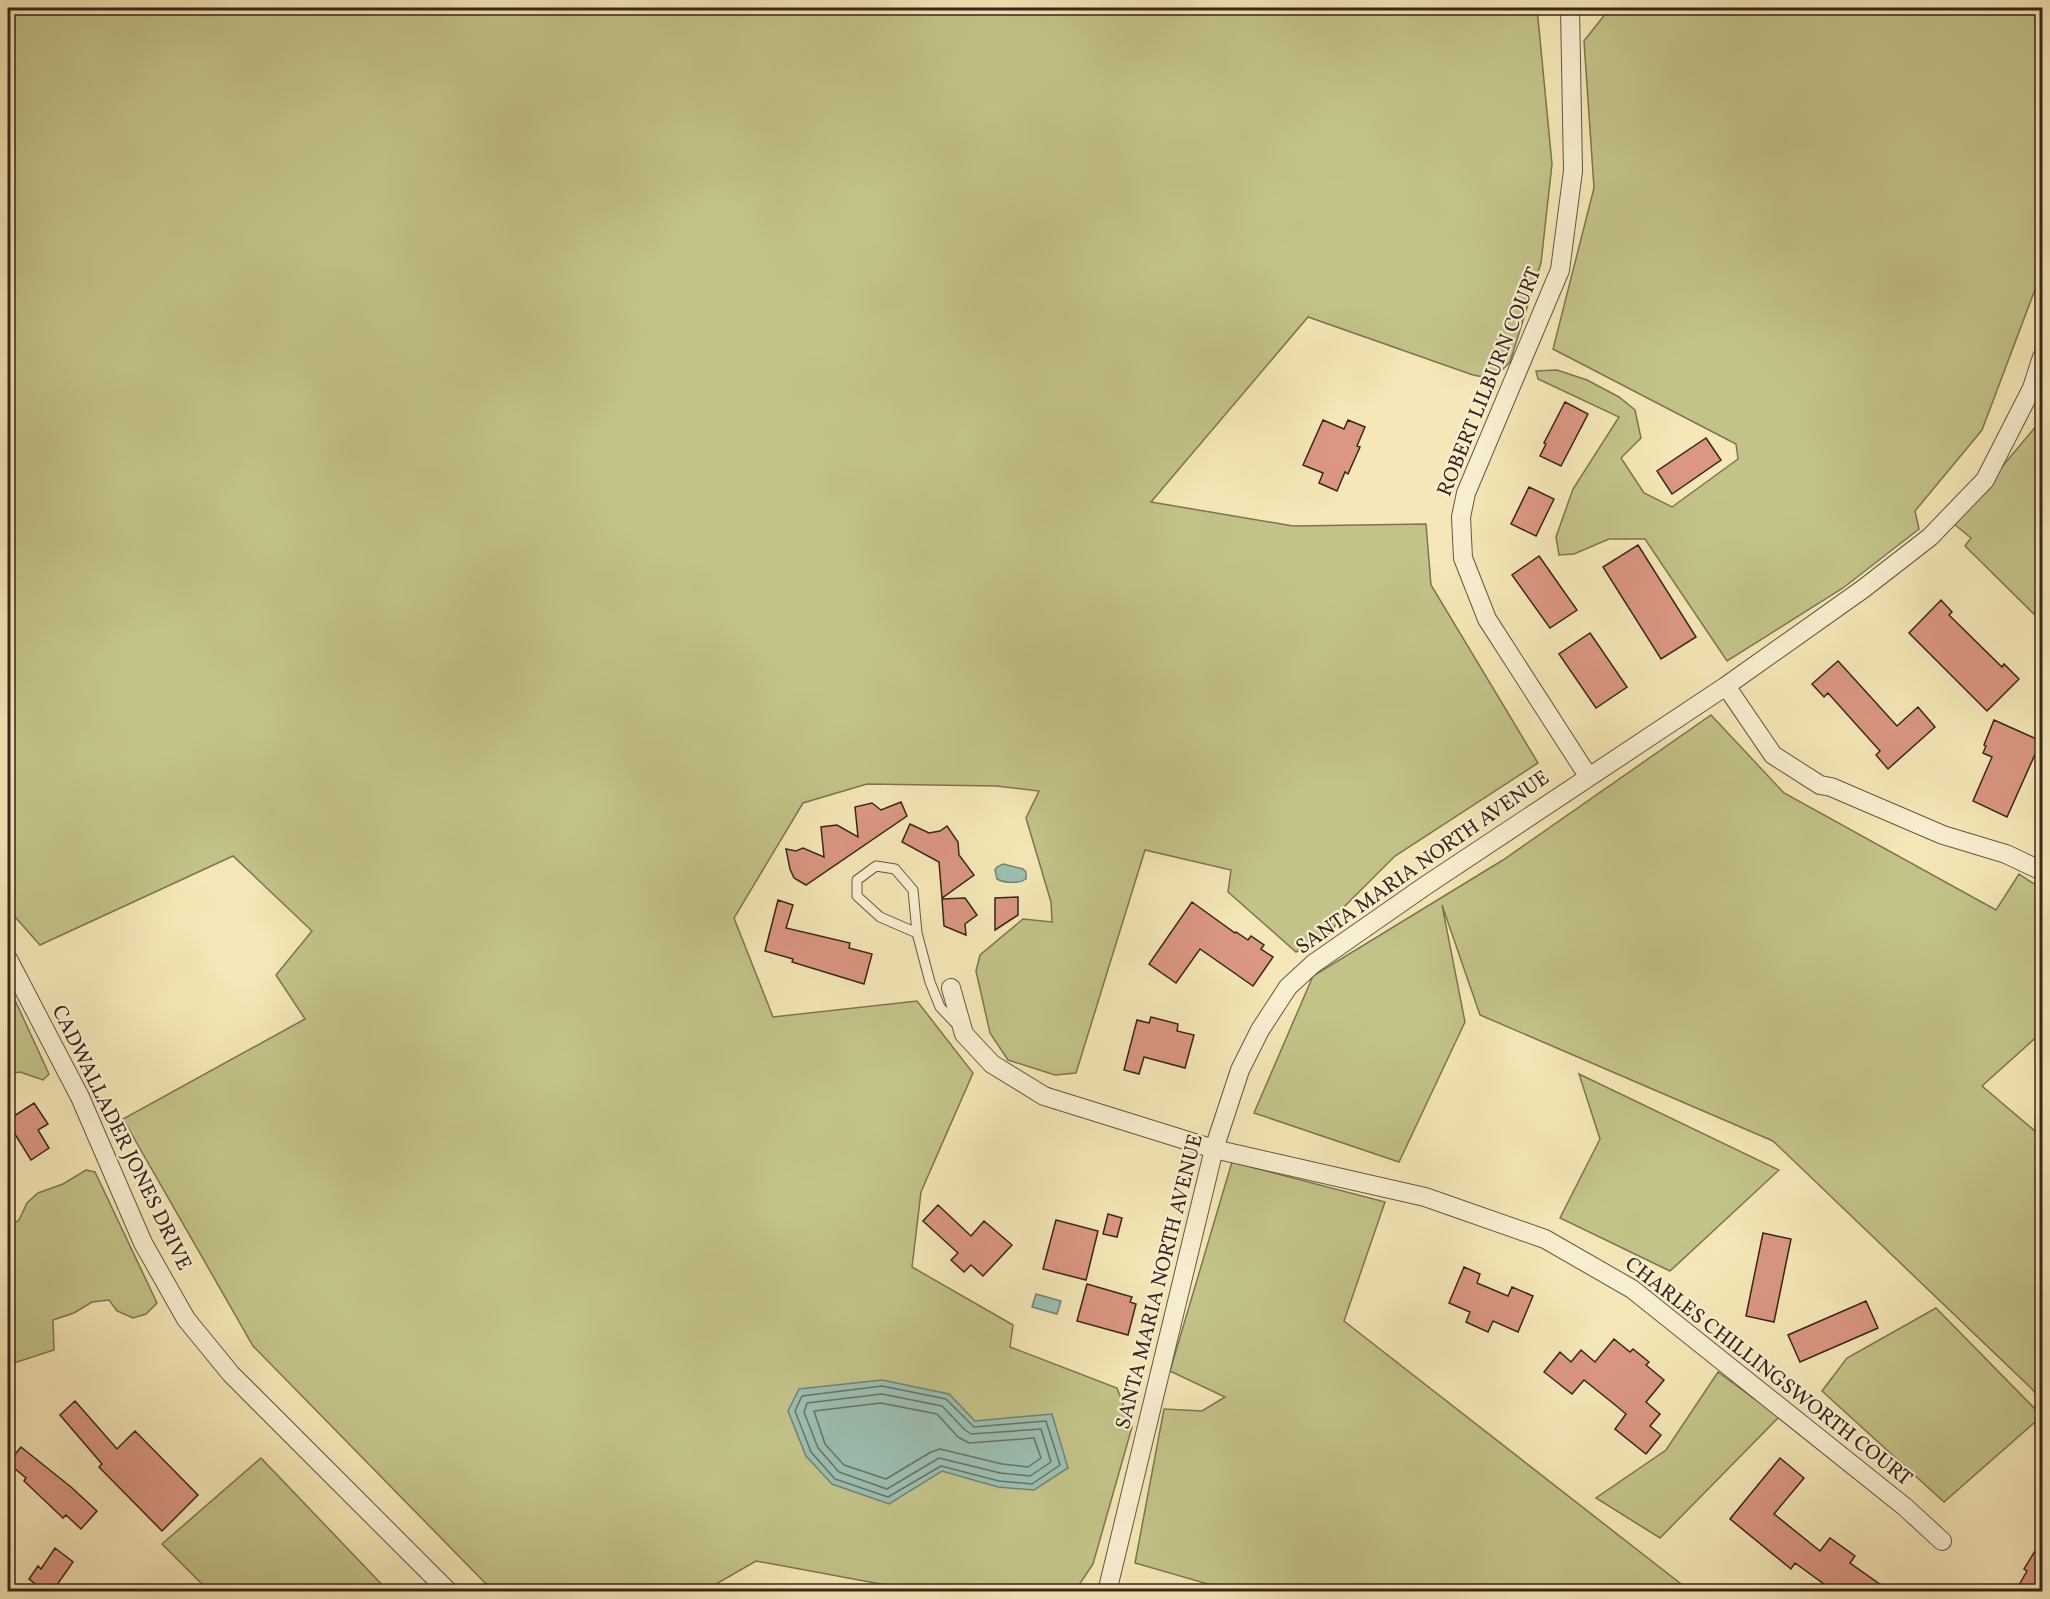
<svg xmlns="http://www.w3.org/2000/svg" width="2050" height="1599" font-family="Vollkorn,serif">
<rect width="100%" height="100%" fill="#f5e7b7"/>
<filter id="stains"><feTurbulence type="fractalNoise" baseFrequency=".00333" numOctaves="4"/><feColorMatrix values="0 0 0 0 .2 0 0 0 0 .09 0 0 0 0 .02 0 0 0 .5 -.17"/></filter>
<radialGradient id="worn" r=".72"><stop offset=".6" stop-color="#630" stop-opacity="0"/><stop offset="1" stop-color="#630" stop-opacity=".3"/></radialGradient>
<path fill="#c3c389" stroke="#7e7452" stroke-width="1.5" d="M 8,8 L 1537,8 L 1552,164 L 1541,263 L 1510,362 L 1493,379 L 1473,375 L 1308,317 L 1151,502 L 1293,526 L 1426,524 L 1431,585 L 1538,763 L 1395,856 L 1344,907 L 1332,932 L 1296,952 L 1228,892 L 1231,870 L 1145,850 L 1076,1073 L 1055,1075 L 1008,1060 L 990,1033 L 976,971 L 980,955 L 1023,919 L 1052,922 L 1051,902 L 1026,818 L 1039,791 L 996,786 L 867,784 L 803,803 L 734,918 L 773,1017 L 917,1001 L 973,1073 L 921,1192 L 912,1267 L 1013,1325 L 1010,1347 L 1117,1388 L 1132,1427 L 1093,1564 L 1075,1591 L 918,1591 L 756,1561 L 704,1591 L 493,1591 L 253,1346 L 123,1119 L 305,1019 L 276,975 L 312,931 L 233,856 L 40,945 L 8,909 Z
M 1610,8 L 2042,8 L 2042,271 L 1982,430 L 1915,511 L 1919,529 L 1843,588 L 1727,661 L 1645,539 L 1609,539 L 1574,554 L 1559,555 L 1556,537 L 1573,489 L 1619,417 L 1538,379 L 1536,371 L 1557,370 L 1587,380 L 1619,397 L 1635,410 L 1641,438 L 1621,458 L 1644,493 L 1672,507 L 1738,459 L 1736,444 L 1553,349 L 1594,188 L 1584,41 Z
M 2042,419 L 2042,622 L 1965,546 L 1971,538 L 1954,524 Z
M 1711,715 L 1784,793 L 1996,910 L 2019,874 L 2042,889 L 2042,1032 L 1982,1086 L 2042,1137 L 2042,1404 L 2033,1390 L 1773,1141 L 1480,1015 L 1442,905 L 1465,1022 L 1399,1162 L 1254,1113 L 1313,976 L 1503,860 Z
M 8,985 L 49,1074 L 43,1080 L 20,1072 L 8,1074 Z
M 1579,1074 L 1779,1170 L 1670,1271 L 1560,1218 L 1600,1139 Z
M 1232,1162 L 1385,1202 L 1344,1321 L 1690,1591 L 1217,1591 L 1215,1586 L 1135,1563 L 1164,1409 L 1202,1411 L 1225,1397 L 1170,1371 Z
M 86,1170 L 95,1172 L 157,1303 L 146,1314 L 133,1318 L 117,1311 L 109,1300 L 92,1302 L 74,1313 L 53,1320 L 54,1350 L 8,1365 L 8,1228 L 19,1220 L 27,1203 L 38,1193 L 63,1184 Z
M 1936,1308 L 2042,1416 L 1944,1502 L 1822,1391 L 1847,1358 Z
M 1718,1372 L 1779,1417 L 1660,1538 L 1596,1498 L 1666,1450 Z
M 261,1458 L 388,1591 L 209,1591 L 162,1544 Z"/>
<path fill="#9cbfb2" stroke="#748276" stroke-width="1.5" d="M 1003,864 L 1023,869 L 1026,872 L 1026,879 C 1019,884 1004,883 997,879 L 995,870 L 997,867 Z
M 1036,1294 L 1061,1301 L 1057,1314 L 1032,1307 Z
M 882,1380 L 949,1394 L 975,1421 L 1052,1414 L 1068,1468 L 1034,1490 L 998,1487 L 942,1471 L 889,1504 L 832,1484 L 806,1456 L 788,1411 L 799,1389 Z"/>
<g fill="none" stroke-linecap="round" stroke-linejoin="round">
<path stroke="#6a7266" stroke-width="1.5" d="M 882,1386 L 946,1399 L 974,1427 L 1046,1421 L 1060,1465 L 1032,1484 L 999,1481 L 941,1466 L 888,1497 L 835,1479 L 811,1452 L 795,1411 L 802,1396 Z
M 882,1394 L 942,1406 L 965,1430 L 971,1434 L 1041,1429 L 1051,1462 L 1030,1476 L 1000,1473 L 939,1458 L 887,1489 L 839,1472 L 818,1448 L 804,1412 L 807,1403 Z
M 881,1403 L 937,1414 L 958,1437 L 969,1443 L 1034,1438 L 1041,1458 L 1028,1467 L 1002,1464 L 940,1449 L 931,1452 L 886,1479 L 844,1465 L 825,1444 L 814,1411 Z"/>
</g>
<path fill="#db9782" stroke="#38261b" stroke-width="1.5" d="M 1565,402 L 1588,414 L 1561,466 L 1540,456 L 1546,444 L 1544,443 Z
M 1323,420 L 1344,429 L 1348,420 L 1365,427 L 1357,446 L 1360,447 L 1348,474 L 1345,472 L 1337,491 L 1319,483 L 1323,473 L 1303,465 Z
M 1706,438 L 1721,460 L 1672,494 L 1657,471 Z
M 1529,487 L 1554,499 L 1536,536 L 1511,524 Z
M 1638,545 L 1696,637 L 1661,659 L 1603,567 Z
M 1539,556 L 1577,610 L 1550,628 L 1512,575 Z
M 1941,600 L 1952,612 L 1949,615 L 2002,667 L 2004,664 L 2019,679 L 1987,711 L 1909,633 Z
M 1590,633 L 1627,687 L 1596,708 L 1559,654 Z
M 1838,661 L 1897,726 L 1918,707 L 1935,727 L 1888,769 L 1876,755 L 1880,751 L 1828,693 L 1824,697 L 1812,684 Z
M 1994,720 L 2041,741 L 2007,817 L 1973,801 L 1992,757 L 1983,753 L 1986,746 L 1984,745 Z
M 901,802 L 907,816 L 806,885 L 794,878 L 790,869 L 786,849 L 796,851 L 803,848 L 824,857 L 821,827 L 837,825 L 858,837 L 855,807 L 872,803 L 881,810 Z
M 910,824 L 929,833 L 940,831 L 947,826 L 958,842 L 959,855 L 974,875 L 942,898 L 939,862 L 902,842 Z
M 1018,897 L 1018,915 L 995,930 L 995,898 Z
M 965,898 L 977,915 L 965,924 L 966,935 L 944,926 L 942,899 Z
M 778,900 L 793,905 L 786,928 L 850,943 L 849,948 L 872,954 L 864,984 L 792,962 L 793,959 L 765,951 Z
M 1192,902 L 1235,933 L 1236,932 L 1248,940 L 1251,936 L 1264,945 L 1261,949 L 1273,957 L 1253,986 L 1200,949 L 1176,983 L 1149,964 Z
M 1151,1017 L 1178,1024 L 1177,1031 L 1194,1035 L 1185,1068 L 1144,1057 L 1139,1074 L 1124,1070 L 1137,1020 L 1149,1023 Z
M 34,1103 L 48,1124 L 38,1130 L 49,1148 L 31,1160 L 8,1123 L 8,1120 Z
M 938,1205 L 971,1236 L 984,1221 L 1012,1245 L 983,1276 L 971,1265 L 964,1272 L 951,1260 L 958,1253 L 923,1221 Z
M 1108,1214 L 1122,1218 L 1117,1237 L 1103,1234 Z
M 1056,1220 L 1098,1231 L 1086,1280 L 1043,1269 Z
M 1763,1233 L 1791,1239 L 1774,1322 L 1746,1316 Z
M 1464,1267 L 1480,1274 L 1477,1283 L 1508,1296 L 1512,1287 L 1533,1296 L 1518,1332 L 1493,1321 L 1488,1332 L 1466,1322 L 1470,1312 L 1449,1303 Z
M 1087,1284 L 1132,1297 L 1130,1302 L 1136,1304 L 1128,1335 L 1077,1321 Z
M 1866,1301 L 1878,1328 L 1800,1362 L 1788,1335 Z
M 1614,1339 L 1630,1352 L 1633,1349 L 1649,1362 L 1646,1365 L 1664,1380 L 1646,1402 L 1660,1414 L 1650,1426 L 1661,1435 L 1646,1454 L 1615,1429 L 1626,1414 L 1614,1404 L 1584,1380 L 1572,1394 L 1544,1372 L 1560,1352 L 1571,1362 L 1581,1350 L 1595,1362 Z
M 75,1401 L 117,1449 L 135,1431 L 198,1495 L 162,1531 L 99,1467 L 102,1464 L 60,1415 Z
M 21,1447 L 71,1487 L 97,1511 L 81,1529 L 66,1515 L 63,1518 L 24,1481 L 26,1478 L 8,1463 Z
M 1780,1458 L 1804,1478 L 1774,1514 L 1820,1551 L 1830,1538 L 1855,1556 L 1850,1563 L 1891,1592 L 1835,1592 L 1795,1563 L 1791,1569 L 1730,1519 Z
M 2043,1538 L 2043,1592 L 2015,1592 L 2027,1571 L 2024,1569 Z
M 55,1548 L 73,1562 L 52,1592 L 46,1592 L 29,1579 L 38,1566 L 41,1569 Z"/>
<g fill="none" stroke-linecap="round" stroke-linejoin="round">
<defs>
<path id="service" d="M 917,933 L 880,917 L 857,896 L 857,880 L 876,866 L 895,869 L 913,890 L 917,933 L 930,982 L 940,1007 L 959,1027"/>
<path id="minor" d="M 1570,8 L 1573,171 L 1560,270 L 1466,493 L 1461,517 L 1463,558 L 1487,619 L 1588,776
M 1726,686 L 1773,755 L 1820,785 L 1831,787 L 1943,835 L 2006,854 L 2042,871
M 8,959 L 80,1097 L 143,1243 L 186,1319 L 231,1374 L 449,1592
M 951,988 L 964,1034 L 992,1064 L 1044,1096 L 1214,1149 L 1425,1197 L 1545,1239 L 1632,1289 L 1905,1507 L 1942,1541
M 1107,1592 L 1214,1149 L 1240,1070 L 1260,1030 L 1288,987 L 1313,964 L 1425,886 L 1726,686 L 1863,589 L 1930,537 L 1985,480 L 2032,388 L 2042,357"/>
</defs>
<use href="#service" stroke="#675642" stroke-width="11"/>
<use href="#minor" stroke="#675642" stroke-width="20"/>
<use href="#service" stroke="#f8efd0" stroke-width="9"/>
<use href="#minor" stroke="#f8efd0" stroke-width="18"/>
</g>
<g text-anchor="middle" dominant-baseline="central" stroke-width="4.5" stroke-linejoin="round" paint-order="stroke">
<g font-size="21" fill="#38261b" stroke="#f8efd0">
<text transform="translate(1490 382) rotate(-68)">ROBERT LILBURN COURT</text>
<text transform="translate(1423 863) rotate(-35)">SANTA MARIA NORTH AVENUE</text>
<text transform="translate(121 1138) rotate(64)">CADWALLADER JONES DRIVE</text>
<text transform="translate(1160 1282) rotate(-76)">SANTA MARIA NORTH AVENUE</text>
<text transform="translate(1768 1372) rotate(38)">CHARLES CHILLINGSWORTH COURT</text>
</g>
</g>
<rect width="2050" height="1599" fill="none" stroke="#f5e7b7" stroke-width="30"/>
<rect x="9" y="9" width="2032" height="1581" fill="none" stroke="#38261b" stroke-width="3"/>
<rect x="15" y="15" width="2020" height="1569" fill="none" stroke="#38261b" stroke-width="1.5"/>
<rect width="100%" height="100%" filter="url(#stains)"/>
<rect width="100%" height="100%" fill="url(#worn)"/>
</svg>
